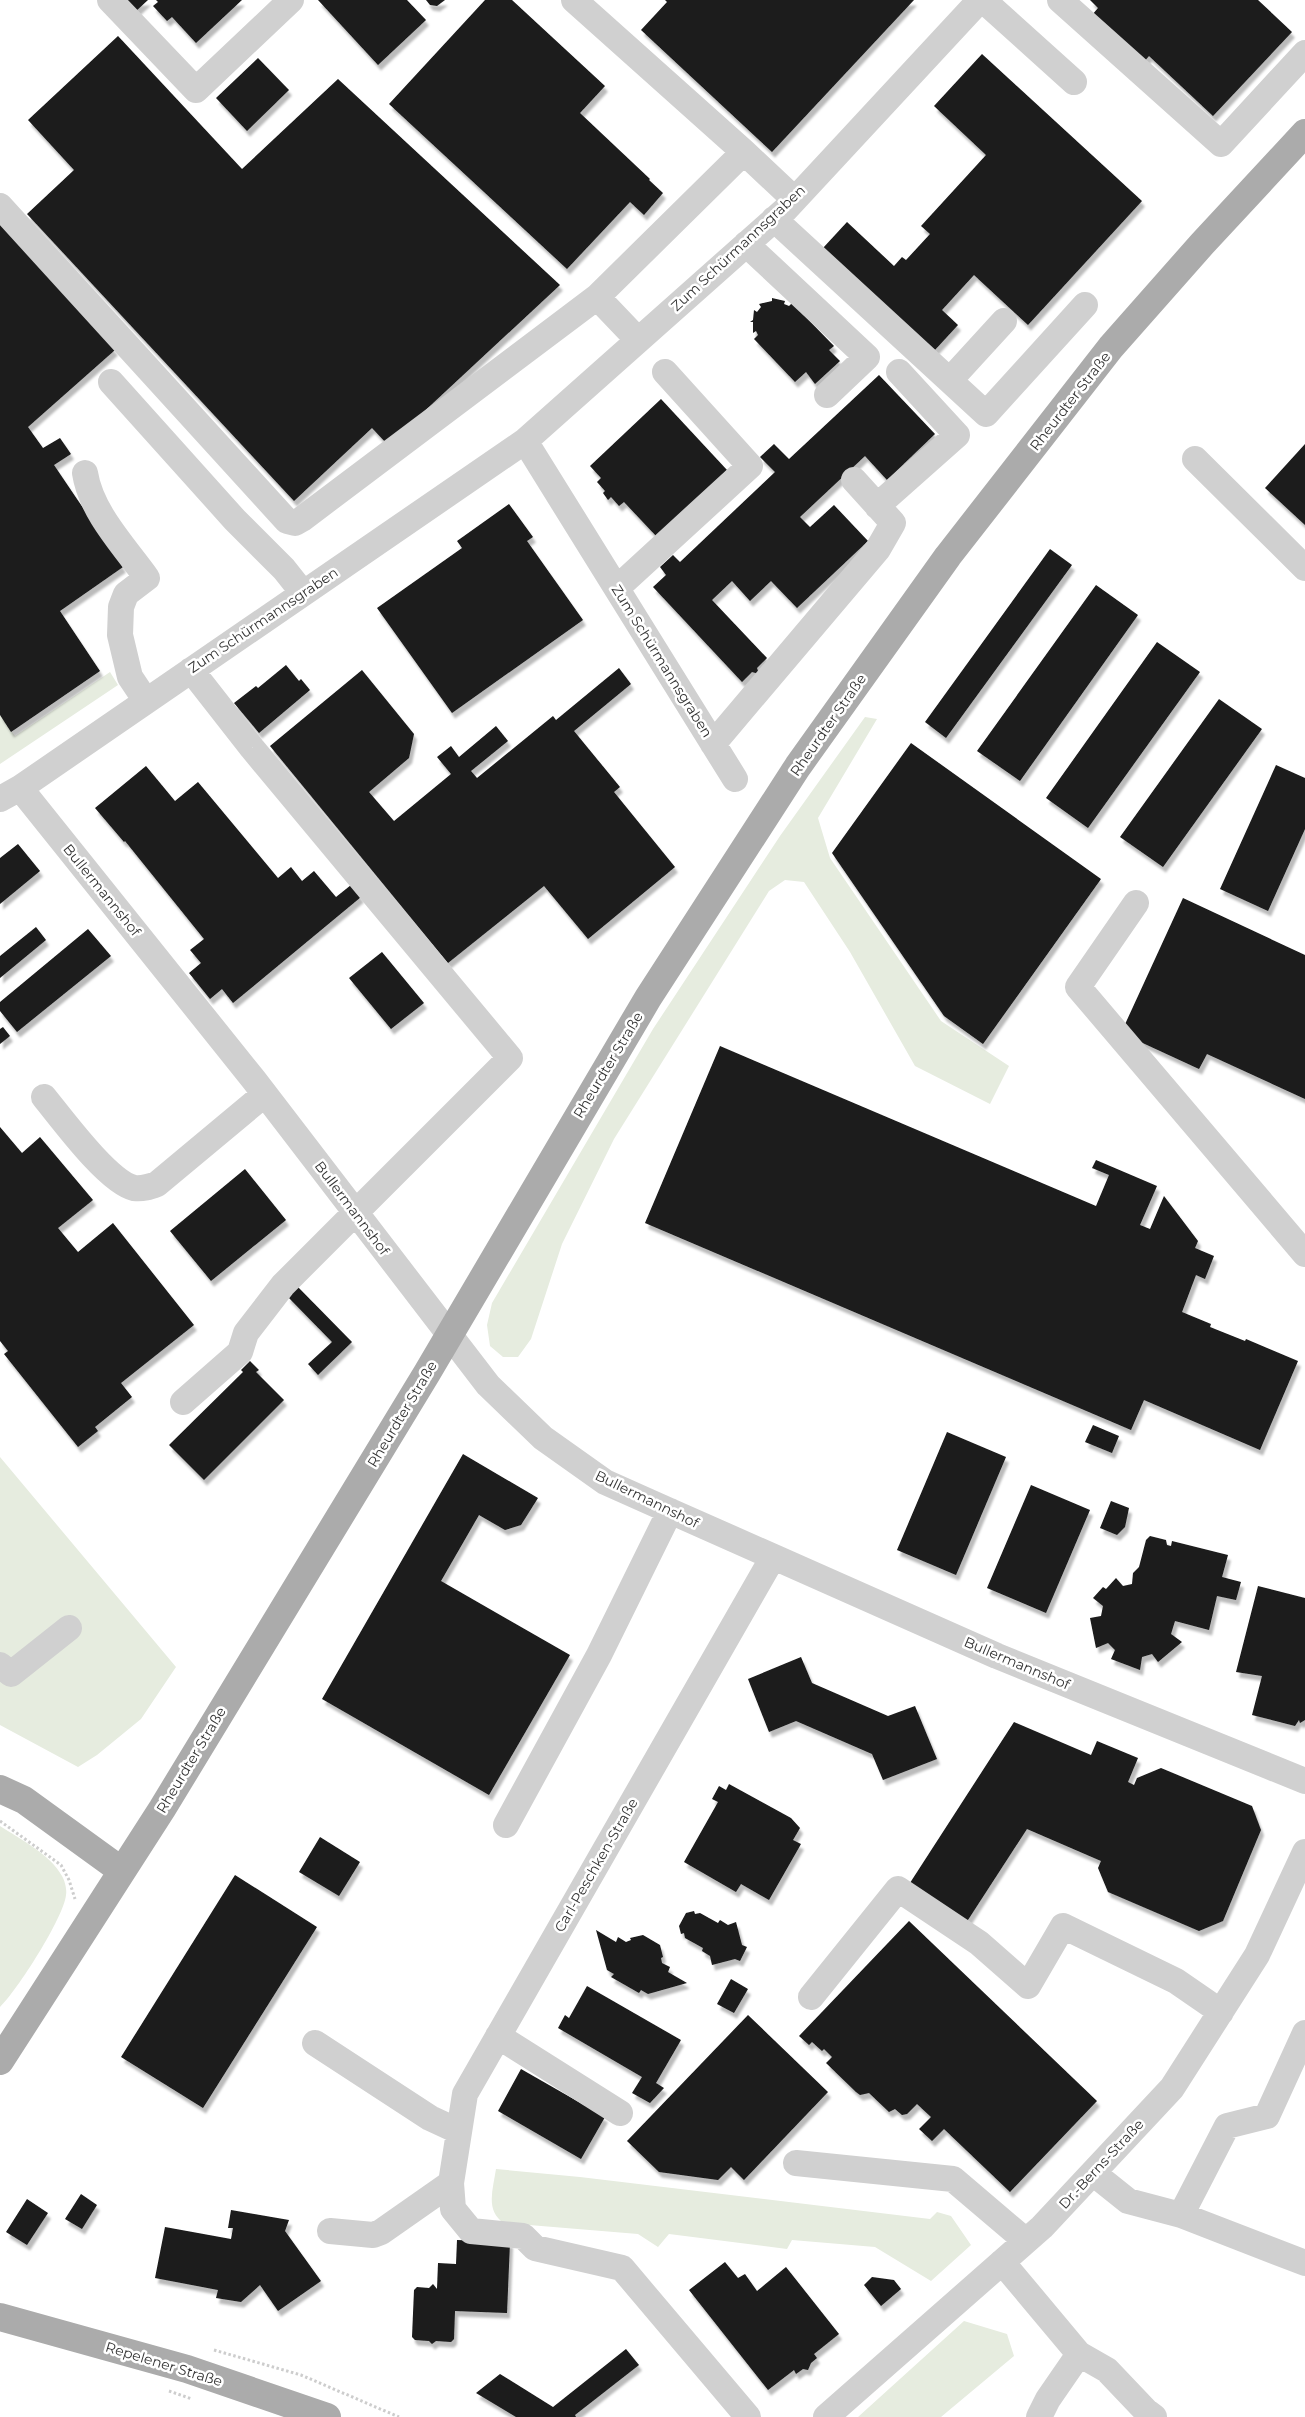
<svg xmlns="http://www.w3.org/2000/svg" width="1305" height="2417" font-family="Montserrat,sans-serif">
<defs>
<filter id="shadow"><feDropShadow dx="3" dy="5.5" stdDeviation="1" flood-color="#0004"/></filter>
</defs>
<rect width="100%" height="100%" fill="#fff"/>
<path fill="#e6ecdf" d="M 110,672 L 118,685 L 0,764 L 0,715 L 15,736 Z
M 865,717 L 877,719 L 818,818 L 830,858 L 941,1021 L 1009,1066 L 990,1104 L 915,1066 L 850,952 L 804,882 L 785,880 L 769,891 L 614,1139 L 562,1244 L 531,1339 L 518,1357 L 503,1357 L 490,1346 L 487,1325 L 492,1303 L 653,1029 L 780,836 Z
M 0,1457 L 176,1667 L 141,1719 L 97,1755 L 78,1767 L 0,1725 Z
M 0,1826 C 20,1839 50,1854 62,1876 C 65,1881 67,1890 66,1895 C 64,1917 17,1991 0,2007 Z
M 496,2169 L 580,2177 L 930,2219 L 937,2212 L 951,2216 L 971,2245 L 931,2281 L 875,2247 L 792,2240 L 787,2249 L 669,2234 L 658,2247 L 638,2234 L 504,2223 C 485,2211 493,2189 496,2169 Z
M 964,2321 L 1007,2334 L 1014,2356 L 941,2417 L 858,2417 Z"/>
<path fill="#1a1a1a" filter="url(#shadow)" d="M 125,0 L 148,0 L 135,12 Z
M 156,0 L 242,0 L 196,43 L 172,17 L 167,21 L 153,6 L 158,2 Z
M 318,0 L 407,0 L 426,20 L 378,65 Z
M 426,0 L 445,0 L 437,6 L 430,5 Z
M 485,0 L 512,0 L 605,86 L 580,113 L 650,179 L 649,180 L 663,193 L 644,215 L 630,202 L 567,269 L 389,104 Z
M 665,0 L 914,0 L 772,152 L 641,30 L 667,2 Z
M 1090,0 L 1258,0 L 1292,32 L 1213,116 L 1149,56 L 1143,63 L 1092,15 L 1098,8 Z
M 118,36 L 242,169 L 338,79 L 560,285 L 388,445 L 372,428 L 294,501 L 27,214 L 74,170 L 28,120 Z
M 982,54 L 1142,201 L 1028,325 L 974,275 L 942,310 L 958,325 L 934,351 L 823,248 L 847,222 L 894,266 L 902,257 L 906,260 L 930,234 L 921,226 L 986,155 L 934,106 Z
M 258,58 L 289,90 L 247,131 L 216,98 Z
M 0,224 L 115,350 L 28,427 L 43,448 L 60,438 L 71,454 L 54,465 L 123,567 L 60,611 L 100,671 L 11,732 L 0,715 Z
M 772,298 L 785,301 L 784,304 L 789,306 L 792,303 L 834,346 L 829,350 L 840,361 L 815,384 L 806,372 L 795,382 L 754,339 L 758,335 L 756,331 L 753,333 L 753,322 L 750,322 L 753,320 L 754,310 L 757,312 L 761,307 L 759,304 L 772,301 Z
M 879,375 L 935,434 L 887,480 L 865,456 L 800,517 L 810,527 L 834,505 L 868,541 L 797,608 L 771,581 L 750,601 L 732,581 L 712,600 L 767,658 L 757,668 L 759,674 L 752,672 L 742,682 L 653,587 L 666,575 L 660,567 L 673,555 L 680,562 L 775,472 L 760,457 L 774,444 L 789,459 Z
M 661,399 L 727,470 L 657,537 L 624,502 L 619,506 L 611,497 L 608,500 L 603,493 L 605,491 L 597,482 L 601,478 L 590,466 Z
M 1305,444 L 1305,525 L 1265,488 Z
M 509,504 L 533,537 L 527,541 L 583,620 L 452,713 L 377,608 L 462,548 L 457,541 Z
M 1050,549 L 1072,565 L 946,738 L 925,722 Z
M 1096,585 L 1138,615 L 1020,781 L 977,751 Z
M 1157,642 L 1200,672 L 1088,828 L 1046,798 Z
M 286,665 L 299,681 L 301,679 L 310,690 L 259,733 L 234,703 L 256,686 L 258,688 Z
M 619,668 L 631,684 L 574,731 L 620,787 L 614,792 L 675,867 L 588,939 L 544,886 L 448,963 L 270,746 L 362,670 L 414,734 L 409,758 L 369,792 L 394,821 L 451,774 L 437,757 L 451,746 L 459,757 L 496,726 L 508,741 L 471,771 L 477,778 L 553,716 L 556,720 Z
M 1219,699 L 1262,729 L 1163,867 L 1120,837 Z
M 911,743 L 1101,879 L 983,1044 L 944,1016 L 832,853 Z
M 1276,765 L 1305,778 L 1305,829 L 1268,911 L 1220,889 Z
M 146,766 L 175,801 L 198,782 L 278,878 L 291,867 L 302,881 L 314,871 L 336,897 L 351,885 L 361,897 L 233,1003 L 222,989 L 210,999 L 189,973 L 201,963 L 190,950 L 204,939 L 125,841 L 124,842 L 95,808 Z
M 18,844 L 40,871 L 0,904 L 0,858 Z
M 1183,898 L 1305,955 L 1305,1099 L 1207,1054 L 1199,1069 L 1121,1033 Z
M 36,927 L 46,940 L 0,978 L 0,956 Z
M 88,929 L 111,956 L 17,1032 L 0,1011 L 0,1002 Z
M 382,952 L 424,1003 L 391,1029 L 349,978 Z
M 3,1027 L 10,1036 L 0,1044 L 0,1029 Z
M 720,1046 L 1096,1206 L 1109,1175 L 1092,1168 L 1096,1160 L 1157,1186 L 1140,1225 L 1150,1229 L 1164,1196 L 1198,1241 L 1195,1248 L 1214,1256 L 1205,1279 L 1196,1275 L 1182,1312 L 1211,1324 L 1210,1327 L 1245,1341 L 1246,1339 L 1298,1361 L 1260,1450 L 1144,1400 L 1131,1430 L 645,1223 Z
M 0,1127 L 22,1153 L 40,1137 L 93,1200 L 58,1228 L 78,1252 L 113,1223 L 194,1325 L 121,1383 L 132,1397 L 95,1427 L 98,1431 L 78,1447 L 4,1354 L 8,1351 L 0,1341 Z
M 245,1169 L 286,1220 L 211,1281 L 170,1231 Z
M 297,1286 L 352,1342 L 318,1375 L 308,1364 L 332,1342 L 287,1296 Z
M 250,1361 L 259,1370 L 256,1372 L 284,1400 L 204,1480 L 169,1445 L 243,1372 L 241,1370 Z
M 1093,1425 L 1119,1436 L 1112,1453 L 1085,1442 Z
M 947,1432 L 1006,1457 L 956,1575 L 897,1550 Z
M 463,1454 L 538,1498 L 521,1525 L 505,1530 L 479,1515 L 441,1581 L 570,1655 L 489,1795 L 322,1699 Z
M 1031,1485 L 1090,1510 L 1046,1613 L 987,1588 Z
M 1111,1501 L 1129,1508 L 1125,1527 L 1117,1535 L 1100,1528 Z
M 1150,1536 L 1166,1540 L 1167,1545 L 1171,1546 L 1172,1541 L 1228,1555 L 1222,1577 L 1241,1582 L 1236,1600 L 1217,1596 L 1209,1630 L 1175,1621 L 1171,1634 L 1182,1642 L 1158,1662 L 1152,1654 L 1142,1657 L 1140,1670 L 1111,1659 L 1115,1650 L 1108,1643 L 1096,1648 L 1090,1618 L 1101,1616 L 1103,1606 L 1093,1598 L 1103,1587 L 1106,1589 L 1116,1578 L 1123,1586 L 1132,1584 L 1133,1573 L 1139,1567 L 1146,1540 Z
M 1258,1586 L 1305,1598 L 1305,1720 L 1300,1723 L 1299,1720 L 1295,1726 L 1252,1715 L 1262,1676 L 1236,1672 Z
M 801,1657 L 812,1683 L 888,1716 L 915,1706 L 937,1759 L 883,1780 L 872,1754 L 796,1721 L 769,1732 L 748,1679 Z
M 1014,1722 L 1091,1755 L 1097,1741 L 1138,1758 L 1128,1782 L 1134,1785 L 1137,1778 L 1161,1768 L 1252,1806 L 1261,1830 L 1223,1921 L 1199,1931 L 1108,1892 L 1098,1868 L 1101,1861 L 1027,1829 L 966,1923 L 908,1886 Z
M 729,1784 L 791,1818 L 800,1828 L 793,1840 L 801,1844 L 769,1900 L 741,1884 L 736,1892 L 684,1862 L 718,1802 L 712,1799 L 719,1786 L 726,1790 Z
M 320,1837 L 360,1862 L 339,1896 L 299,1872 Z
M 235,1875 L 317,1927 L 203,2108 L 121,2057 Z
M 694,1911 L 695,1914 L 700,1913 L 718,1923 L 720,1920 L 728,1925 L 736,1922 L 742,1945 L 747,1947 L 740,1961 L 735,1959 L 712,1965 L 710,1956 L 702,1951 L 703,1948 L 685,1938 L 684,1933 L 681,1934 L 679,1926 L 686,1913 Z
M 909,1921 L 1097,2101 L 1010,2192 L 944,2129 L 932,2141 L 919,2129 L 931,2117 L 917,2104 L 907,2114 L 902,2115 L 895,2109 L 889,2112 L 869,2093 L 860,2095 L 856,2092 L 826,2063 L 832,2057 L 824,2049 L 822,2051 L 812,2042 L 809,2045 L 799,2036 Z
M 596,1930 L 616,1942 L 618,1937 L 626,1942 L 631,1940 L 630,1938 L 643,1935 L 660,1945 L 663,1957 L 661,1958 L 662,1963 L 670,1967 L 668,1972 L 687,1983 L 648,1994 L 641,1990 L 639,1993 L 611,1977 L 614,1974 L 607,1970 Z
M 731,1979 L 748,1989 L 734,2013 L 717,2004 Z
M 587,1986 L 681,2040 L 656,2083 L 664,2088 L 650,2103 L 632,2093 L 642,2077 L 558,2028 L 565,2015 L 569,2018 Z
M 748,2015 L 828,2092 L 744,2180 L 731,2167 L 718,2180 L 659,2172 L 627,2141 Z
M 521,2069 L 605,2117 L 581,2159 L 498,2111 Z
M 81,2194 L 97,2205 L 82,2229 L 65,2219 Z
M 27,2199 L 48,2213 L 27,2245 L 6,2232 Z
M 231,2210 L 289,2220 L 285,2231 L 321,2281 L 278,2311 L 260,2285 L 241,2302 L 216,2298 L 218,2290 L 155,2278 L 165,2227 L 231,2239 L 233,2228 L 228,2228 Z
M 457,2240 L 510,2242 L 507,2313 L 455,2311 L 454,2339 L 451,2342 L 436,2341 L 432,2344 L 429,2341 L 415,2340 L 412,2337 L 414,2290 L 417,2287 L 429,2288 L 433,2284 L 437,2289 L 438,2263 L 456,2264 Z
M 725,2262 L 738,2278 L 745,2274 L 757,2291 L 786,2267 L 839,2334 L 814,2354 L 817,2358 L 811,2363 L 808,2370 L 803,2369 L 796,2374 L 794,2370 L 768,2390 L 689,2290 Z
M 872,2277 L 894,2280 L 901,2289 L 881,2306 L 864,2285 Z
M 626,2349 L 639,2365 L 575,2415 L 576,2417 L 516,2417 L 476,2393 L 500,2374 L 553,2407 Z"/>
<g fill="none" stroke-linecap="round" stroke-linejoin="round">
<path stroke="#cdcdcd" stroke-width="3" stroke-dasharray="2.5 2.5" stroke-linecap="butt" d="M 0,1821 L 61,1865 L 69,1880 L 75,1899
M 214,2350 L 301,2375 L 399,2417
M 169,2391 L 192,2399"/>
<path stroke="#d0d0d0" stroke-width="26" d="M 110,0 L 196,90 L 291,0
M 574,0 L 744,152
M 983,0 L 1074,82
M 1060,0 L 1221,144 L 1305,53
M 0,206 L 287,521 L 295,523 L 302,519 L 597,297 L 638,340
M 774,219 L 986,414 L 1085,305
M 746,244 L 867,357 L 827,395
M 597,297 L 744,152 L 794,199
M 950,380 L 1004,321
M 111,382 L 235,520 L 284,569 L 303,593
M 525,441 L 735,779
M 1195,459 L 1305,568
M 85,473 C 91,512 124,546 147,578 L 126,594 L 121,607 L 120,635 L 130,677 L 146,701
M 877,506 L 957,435 L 899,372
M 617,588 L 750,466 L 665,372
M 713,744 L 878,549 L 893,523 L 854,480
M 20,788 L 254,1080 L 488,1385 L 543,1438 L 605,1482 L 670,1511 L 997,1656 L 1305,1781
M 0,799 L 20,788 L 525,441 L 786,209 L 980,0
M 1136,903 L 1078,987 L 1305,1254
M 44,1097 C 62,1119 108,1182 134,1188 C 143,1189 149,1187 157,1184 L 265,1094
M 183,1402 L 240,1352 L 246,1333 L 283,1285 L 510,1058 L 252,748 L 191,670
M 0,1665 L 11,1674 L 69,1628
M 506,1825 L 599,1655 L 670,1511
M 811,1997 L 898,1889 L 979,1943 L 1028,1986 L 1063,1926 L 1176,1981 L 1221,2012
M 498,2036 L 620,2113
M 315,2043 L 430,2118 L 458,2131
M 796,2163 L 953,2179 L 1026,2241
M 1093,2173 L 1128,2201 L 1181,2215 L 1227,2126 L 1267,2116 L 1305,2033
M 1181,2215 L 1305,2263
M 330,2231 L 373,2235 L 381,2232 L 451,2183
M 1002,2262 L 1079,2354 L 1107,2370 L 1146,2411 L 1154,2417
M 748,2417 L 622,2268 L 535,2248 L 523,2236 L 471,2231 L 453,2209 L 451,2183 L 465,2094 L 773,1557
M 826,2417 L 1042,2227 L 1172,2088 L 1257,1955 L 1305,1852
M 1039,2417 L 1048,2399 L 1079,2354"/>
<path stroke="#ababab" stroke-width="28" d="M 0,1789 L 24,1800 L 122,1871
M 0,2061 L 162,1809 L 427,1373 L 648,998 L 798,766 L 948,556 L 1111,347 L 1202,244 L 1305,133
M 0,2317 L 187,2369 L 327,2417"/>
</g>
<g text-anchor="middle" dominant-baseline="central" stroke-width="5" stroke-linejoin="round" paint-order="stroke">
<g font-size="14" fill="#333" stroke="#fff">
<text transform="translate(738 248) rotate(-43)">Zum Schürmannsgraben</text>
<text transform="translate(1070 401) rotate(-52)">Rheurdter Straße</text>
<text transform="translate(263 620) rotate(-34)">Zum Schürmannsgraben</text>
<text transform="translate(662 661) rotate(58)">Zum Schürmannsgraben</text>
<text transform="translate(828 725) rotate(-55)">Rheurdter Straße</text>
<text transform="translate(102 890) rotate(51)">Bullermannshof</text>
<text transform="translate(608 1065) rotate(-59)">Rheurdter Straße</text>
<text transform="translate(352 1208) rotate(53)">Bullermannshof</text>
<text transform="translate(402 1414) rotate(-59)">Rheurdter Straße</text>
<text transform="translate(647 1499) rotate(26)">Bullermannshof</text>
<text transform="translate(1017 1663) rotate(23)">Bullermannshof</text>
<text transform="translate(191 1760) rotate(-59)">Rheurdter Straße</text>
<text transform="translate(596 1865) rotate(-60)">Carl-Peschken-Straße</text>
<text transform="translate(1101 2164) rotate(-47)">Dr.-Berns-Straße</text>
<text transform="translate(164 2364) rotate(17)">Repelener Straße</text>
</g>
</g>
</svg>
